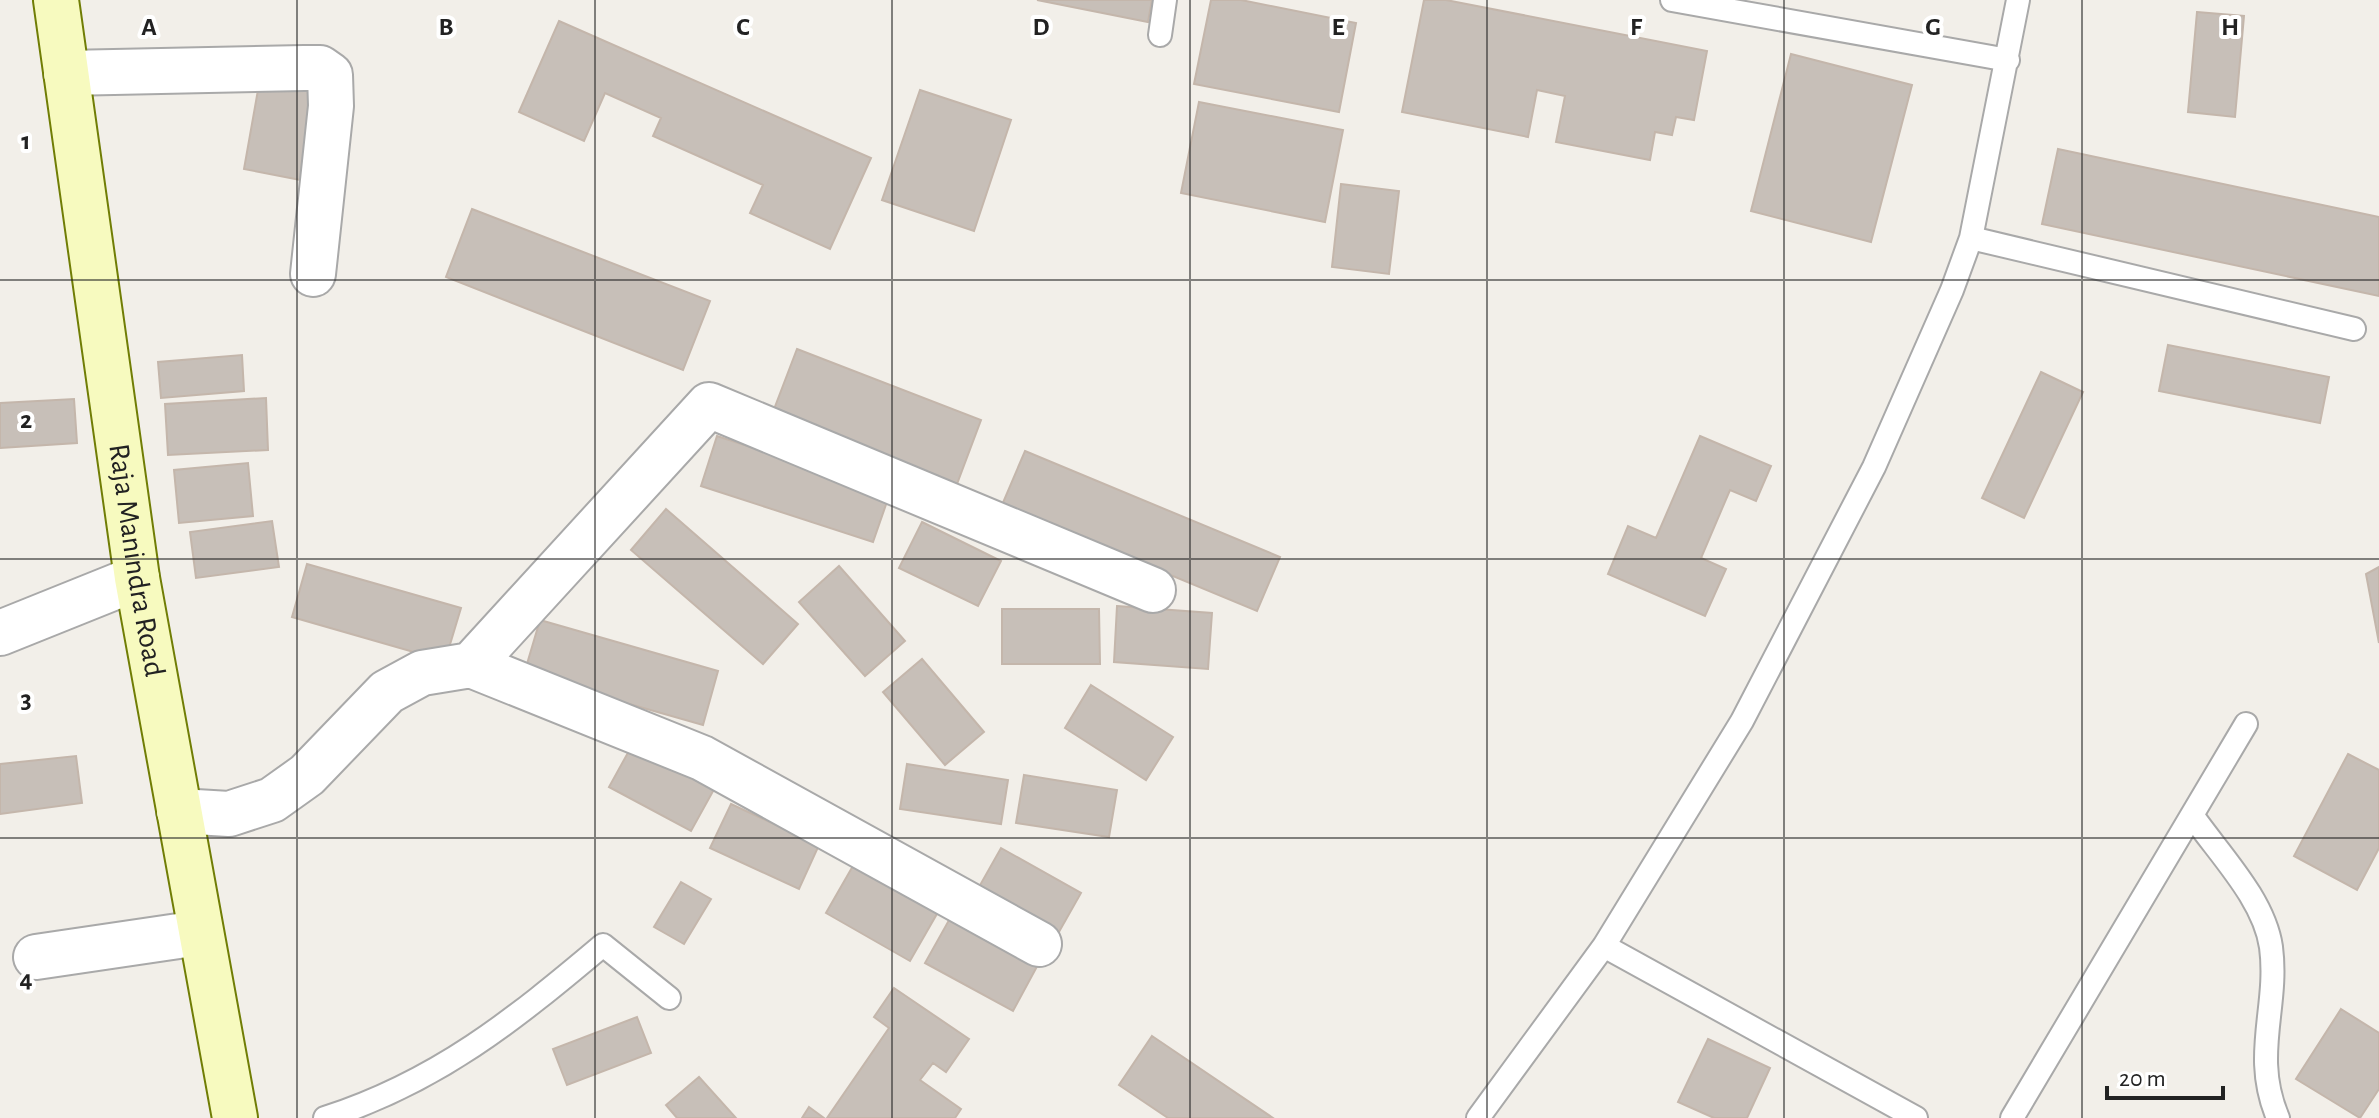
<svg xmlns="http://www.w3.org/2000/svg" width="2379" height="1118" font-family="'Alegreya Sans',sans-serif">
<rect width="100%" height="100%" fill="#f2efe9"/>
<path fill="#c7bfb8" stroke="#c4b6ab" stroke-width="2" d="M 1037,0 L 1152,0 L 1148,22 Z
M 1211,0 L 1241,0 L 1356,23 L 1339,112 L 1194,84 Z
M 1424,0 L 1446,0 L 1707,51 L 1694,120 L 1676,117 L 1672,135 L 1655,132 L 1650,160 L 1556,142 L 1565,96 L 1537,90 L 1528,137 L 1402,112 Z
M 2197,12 L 2244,16 L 2235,117 L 2188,112 Z
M 559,21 L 871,158 L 830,249 L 750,213 L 763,185 L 653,136 L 661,118 L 605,93 L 584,141 L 519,112 Z
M 1791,54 L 1912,85 L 1871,242 L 1751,211 Z
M 261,73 L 329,85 L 311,182 L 244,169 Z
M 920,90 L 1011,120 L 974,231 L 882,200 Z
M 1199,102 L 1343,130 L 1325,222 L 1181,193 Z
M 2058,149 L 2379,217 L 2379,296 L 2042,224 Z
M 1341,184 L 1399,191 L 1389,274 L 1332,267 Z
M 472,209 L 710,301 L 683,370 L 446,277 Z
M 2168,345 L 2329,377 L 2320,423 L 2159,391 Z
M 797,349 L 981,420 L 957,484 L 773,412 Z
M 242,355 L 244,391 L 161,398 L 158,362 Z
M 2041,372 L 2083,392 L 2024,518 L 1982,498 Z
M 266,398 L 268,450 L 168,455 L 165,404 Z
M 74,399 L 77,443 L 0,448 L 0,403 Z
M 717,436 L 890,493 L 873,542 L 701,486 Z
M 1700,436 L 1771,466 L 1756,501 L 1730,490 L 1701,558 L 1726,569 L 1705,616 L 1608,574 L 1628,526 L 1656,538 Z
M 1025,451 L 1280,557 L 1257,611 L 1002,505 Z
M 248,463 L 253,516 L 179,523 L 174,470 Z
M 666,509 L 798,624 L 763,664 L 631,550 Z
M 272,521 L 279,567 L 196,578 L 190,532 Z
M 922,522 L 1001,561 L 978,606 L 899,568 Z
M 307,564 L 461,608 L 445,661 L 292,617 Z
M 839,566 L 905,641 L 865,676 L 799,602 Z
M 2379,567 L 2379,643 L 2366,574 Z
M 1117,606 L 1212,613 L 1208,669 L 1114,662 Z
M 1002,609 L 1099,609 L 1100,664 L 1002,664 Z
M 540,620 L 718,671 L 703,725 L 524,674 Z
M 922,659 L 984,732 L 945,765 L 883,692 Z
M 1091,685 L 1173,737 L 1146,780 L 1065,728 Z
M 635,740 L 717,784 L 691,831 L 609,787 Z
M 2348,754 L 2379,770 L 2379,848 L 2357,890 L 2294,856 Z
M 76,756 L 82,803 L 0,814 L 0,764 Z
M 907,764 L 1008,780 L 1001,824 L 900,809 Z
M 1024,775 L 1117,790 L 1109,837 L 1016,823 Z
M 731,804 L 819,845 L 799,889 L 710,848 Z
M 1001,848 L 1081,893 L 1055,939 L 975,894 Z
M 854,864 L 938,912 L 910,961 L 826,913 Z
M 681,882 L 711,899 L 684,944 L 654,927 Z
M 953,913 L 1040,961 L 1013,1011 L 925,963 Z
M 894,988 L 969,1039 L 946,1072 L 933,1063 L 920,1080 L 961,1109 L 955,1118 L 827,1118 L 889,1028 L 874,1017 Z
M 2341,1009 L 2379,1033 L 2379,1089 L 2360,1118 L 2296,1079 Z
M 637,1017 L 651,1053 L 567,1085 L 553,1049 Z
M 1152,1036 L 1273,1118 L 1168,1118 L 1119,1085 Z
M 1708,1039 L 1770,1068 L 1747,1118 L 1714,1118 L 1678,1102 Z
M 699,1077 L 736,1118 L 677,1118 L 666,1105 Z
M 809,1107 L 824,1118 L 802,1118 Z"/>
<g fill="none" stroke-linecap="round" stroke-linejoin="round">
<defs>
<path id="lane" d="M 1672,0 L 2008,60
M 1160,35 L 1165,0
M 1971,238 L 2354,329
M 2192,815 C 2219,854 2264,899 2271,947 C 2279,1008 2251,1055 2278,1118
M 1604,946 L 1916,1118
M 325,1118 C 437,1082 514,1020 603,945 L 669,998
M 1478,1118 L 1604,946 L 1742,721 L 1874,467 L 1952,290 L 1971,238 L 2018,0
M 2012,1118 L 2246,724"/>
<path id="street" d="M 66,73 L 304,68 L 320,68 L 330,75 L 331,106 L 313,274
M 0,633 L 137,578
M 471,665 L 709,405 L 1153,590
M 179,811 L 229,814 L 272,800 L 307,775 L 387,692 L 422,673 L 471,665 L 702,758 L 1039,944
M 36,957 L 199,933"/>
<g id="secondary">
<path id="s1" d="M 56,0 L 137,578 L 235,1118"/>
</g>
</defs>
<use href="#lane" stroke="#a9a9a9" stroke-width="26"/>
<use href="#street" stroke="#a9a9a9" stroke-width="48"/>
<use href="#secondary" stroke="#707d05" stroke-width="48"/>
<use href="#lane" stroke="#fff" stroke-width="22"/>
<use href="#street" stroke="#fff" stroke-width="44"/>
<use href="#secondary" stroke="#f7fabf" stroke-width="44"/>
</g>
<path fill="none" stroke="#222" stroke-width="2" stroke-opacity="0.55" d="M 297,0 L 297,1118M 595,0 L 595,1118M 892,0 L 892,1118M 1190,0 L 1190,1118M 1487,0 L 1487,1118M 1784,0 L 1784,1118M 2082,0 L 2082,1118M 0,280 L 2379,280M 0,559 L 2379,559M 0,838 L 2379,838"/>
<g text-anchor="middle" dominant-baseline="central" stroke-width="8" stroke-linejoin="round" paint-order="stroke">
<g font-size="30" fill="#222" stroke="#fff">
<text stroke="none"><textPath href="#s1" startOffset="566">Raja Manindra Road</textPath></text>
</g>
</g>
<g font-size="26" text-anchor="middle" font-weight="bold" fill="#222" stroke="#fff" stroke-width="8" stroke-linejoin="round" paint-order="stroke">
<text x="149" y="35">A</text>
<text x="446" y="35">B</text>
<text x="743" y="35">C</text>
<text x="1041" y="35">D</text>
<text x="1338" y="35">E</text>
<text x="1636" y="35">F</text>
<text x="1933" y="35">G</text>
<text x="2230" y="35">H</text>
<text x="26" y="149">1</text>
<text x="26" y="428">2</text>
<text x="26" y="708">3</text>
<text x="26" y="987">4</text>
</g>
<path d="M2107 1086v12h116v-12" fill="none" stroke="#222222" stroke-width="4"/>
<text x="2119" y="1086" font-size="24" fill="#222222" stroke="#ffffff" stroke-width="6" paint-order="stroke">20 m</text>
</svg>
